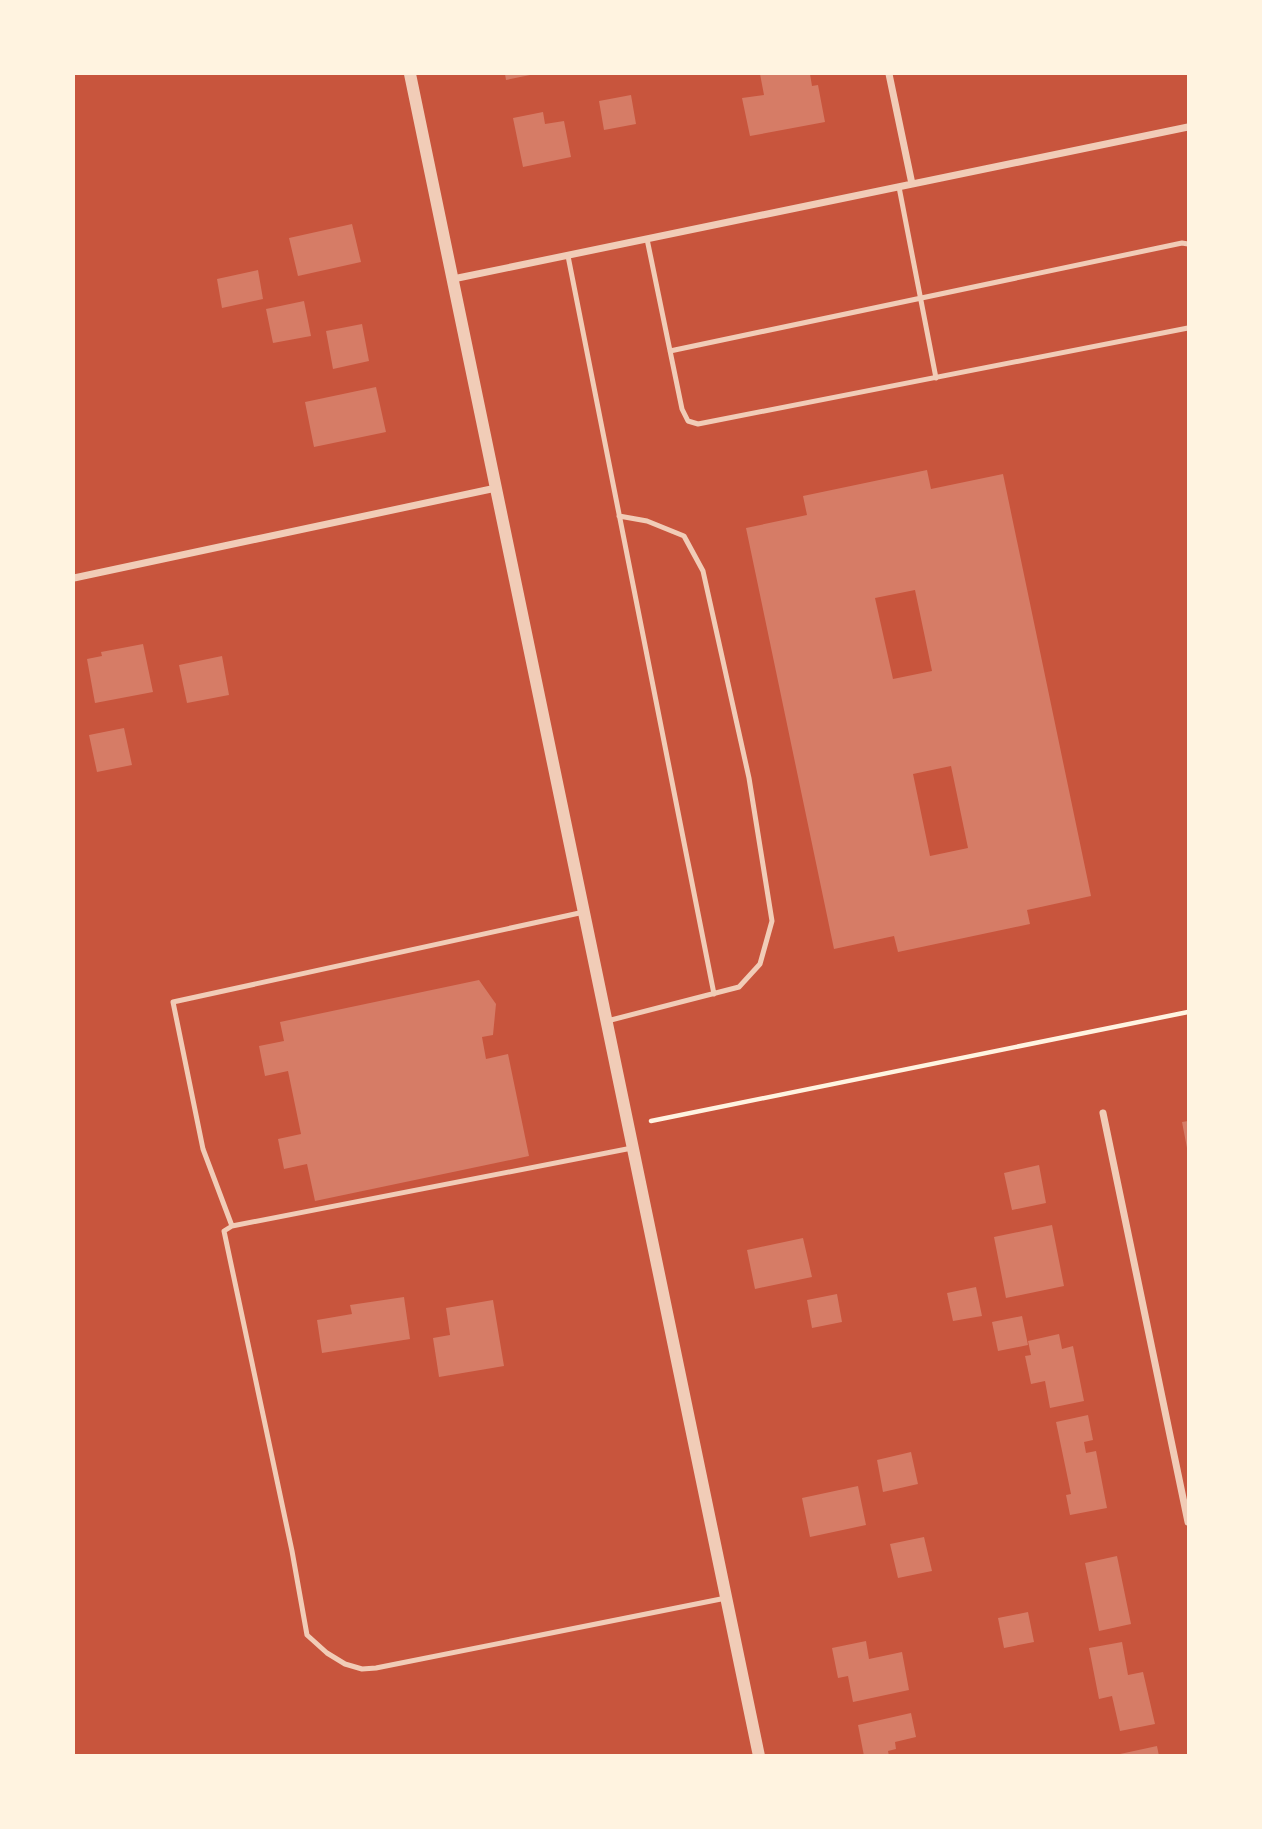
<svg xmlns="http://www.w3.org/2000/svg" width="1262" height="1829" font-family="'Nunito Sans',sans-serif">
<rect width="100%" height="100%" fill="#c8553d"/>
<path fill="#d67c66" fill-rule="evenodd" d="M 505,74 L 530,74 L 530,75 L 506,80 Z
M 760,74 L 810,74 L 812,86 L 818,85 L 825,122 L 750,136 L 742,98 L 764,95 Z
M 631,95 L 636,124 L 604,130 L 599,101 Z
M 543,112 L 545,124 L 564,121 L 571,157 L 523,167 L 513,118 Z
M 352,224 L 361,262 L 298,276 L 289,238 Z
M 258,270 L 263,299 L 222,308 L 217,279 Z
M 304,301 L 311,336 L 273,343 L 266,309 Z
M 362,324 L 369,361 L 333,369 L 326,331 Z
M 376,387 L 386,432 L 314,447 L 305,402 Z
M 927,470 L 931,489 L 1003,474 L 1091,896 L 1027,910 L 1030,924 L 898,952 L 894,936 L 834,949 L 746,528 L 807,515 L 803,496 ZM 915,590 L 932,671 L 893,679 L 875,598 ZM 951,766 L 968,848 L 930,856 L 913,774 Z
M 143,644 L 153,692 L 95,703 L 87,659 L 102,656 L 101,652 Z
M 222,656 L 229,695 L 187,703 L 179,665 Z
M 124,728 L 132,765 L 97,772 L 89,735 Z
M 479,980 L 496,1004 L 493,1035 L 482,1037 L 486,1059 L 508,1054 L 529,1156 L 315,1201 L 307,1164 L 284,1169 L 278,1139 L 301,1134 L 288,1071 L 265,1076 L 259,1046 L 284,1041 L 280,1022 Z
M 1188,1121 L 1188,1148 L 1187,1148 L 1182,1122 Z
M 1039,1165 L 1046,1203 L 1012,1210 L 1004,1173 Z
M 1052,1225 L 1064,1286 L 1006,1298 L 994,1237 Z
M 803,1238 L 812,1277 L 755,1289 L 747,1250 Z
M 976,1287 L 982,1316 L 953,1321 L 947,1293 Z
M 837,1294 L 842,1322 L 812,1328 L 807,1300 Z
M 404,1297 L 410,1339 L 322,1353 L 317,1320 L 352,1314 L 350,1305 Z
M 493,1300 L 504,1366 L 439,1377 L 433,1338 L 450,1335 L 446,1308 Z
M 1022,1316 L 1028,1345 L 998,1351 L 992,1322 Z
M 1059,1334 L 1062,1349 L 1073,1346 L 1084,1401 L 1050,1408 L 1045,1381 L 1031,1384 L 1025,1356 L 1031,1355 L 1028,1341 Z
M 1088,1415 L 1093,1440 L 1084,1442 L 1086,1453 L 1096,1451 L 1107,1508 L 1070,1515 L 1066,1495 L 1071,1494 L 1056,1422 Z
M 911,1452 L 918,1484 L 883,1492 L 877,1460 Z
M 858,1486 L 866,1525 L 810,1537 L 802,1498 Z
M 924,1537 L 932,1571 L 898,1578 L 890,1544 Z
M 1117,1556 L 1131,1624 L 1099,1631 L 1085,1563 Z
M 1028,1612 L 1034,1642 L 1004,1648 L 998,1618 Z
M 866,1641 L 869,1659 L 902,1652 L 909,1690 L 853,1702 L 848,1676 L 838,1678 L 832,1648 Z
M 1122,1642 L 1128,1675 L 1143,1672 L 1155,1724 L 1120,1731 L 1112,1696 L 1099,1699 L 1089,1648 Z
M 911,1713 L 916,1737 L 895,1742 L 896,1749 L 888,1751 L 889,1756 L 864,1756 L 858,1725 Z
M 1157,1746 L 1159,1756 L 1120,1756 L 1120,1754 Z"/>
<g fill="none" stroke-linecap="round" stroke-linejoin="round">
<path stroke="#fff3e0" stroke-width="4.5" d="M 651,1121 L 1188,1012"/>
<path stroke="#f1ccb7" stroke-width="5" d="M 899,187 L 936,378
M 647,239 L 682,409 L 688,421 L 698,424 L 1188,328
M 568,256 L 714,994
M 670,351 L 1182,243 L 1188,244
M 584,912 L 173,1002 L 203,1149 L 232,1226 L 632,1148
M 607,1021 L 739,987 L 760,964 L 772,921 L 749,778 L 703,571 L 684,536 L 647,521 L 619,516
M 232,1226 L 224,1231 L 292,1551 L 307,1635 L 327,1653 L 345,1664 L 362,1669 L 376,1668 L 726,1598"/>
<path stroke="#f1ccb7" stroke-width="7" d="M 889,74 L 912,184
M 453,279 L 1188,127
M 74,578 L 496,488
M 1103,1113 L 1188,1522"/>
<path stroke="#f1ccb7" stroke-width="12" d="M 410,74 L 759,1756"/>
</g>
<rect width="1262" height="1829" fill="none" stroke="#fff3e0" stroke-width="150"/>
</svg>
